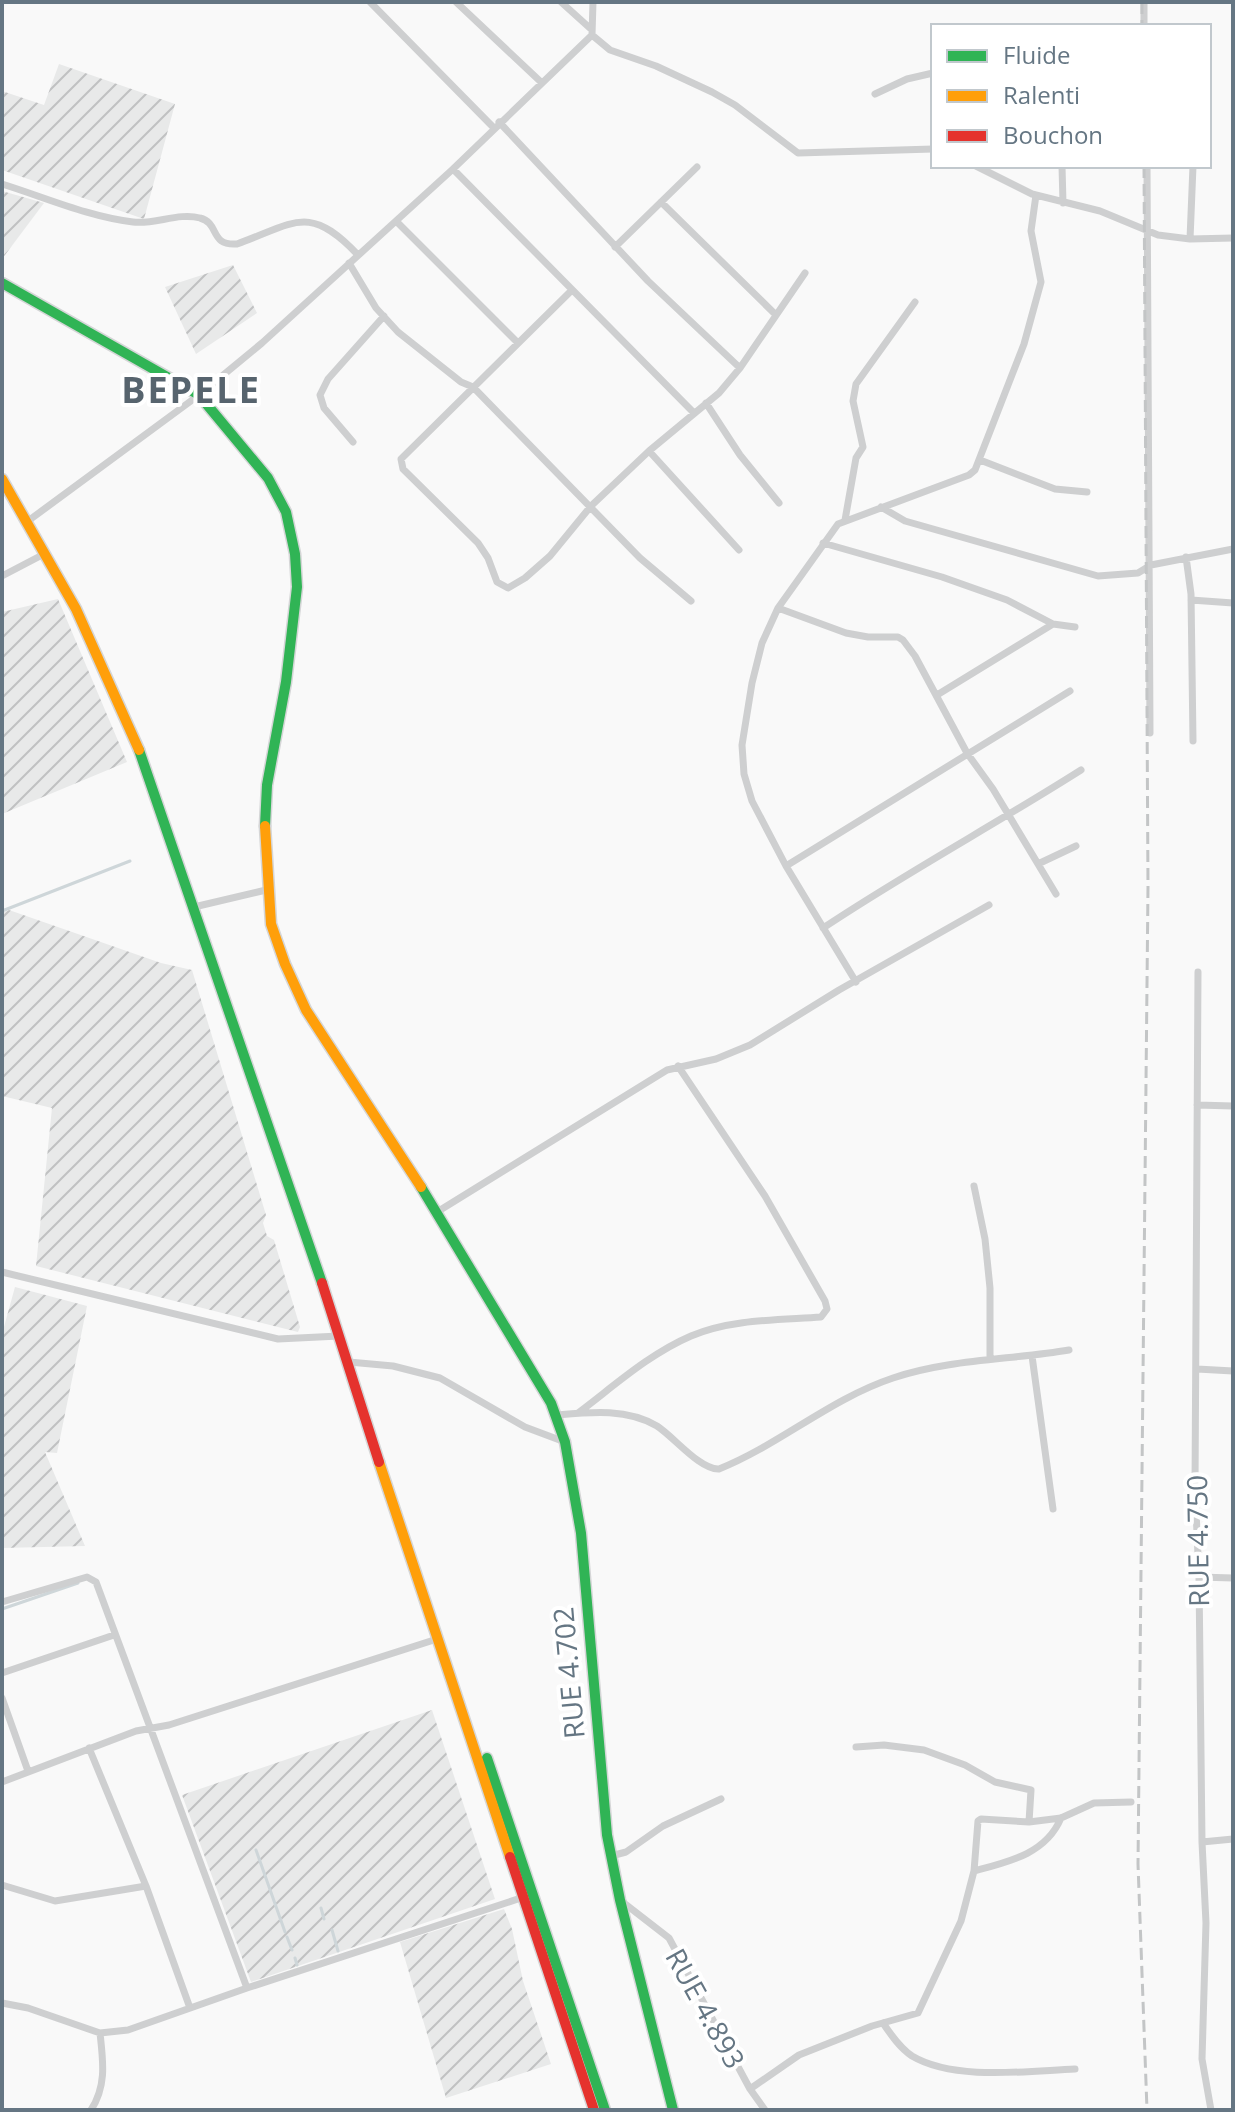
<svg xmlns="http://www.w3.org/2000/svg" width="1235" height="2112" font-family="'Open Sans',sans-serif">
<defs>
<pattern id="industrial-furrows" width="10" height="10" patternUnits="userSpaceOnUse" patternTransform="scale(2)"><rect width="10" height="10" fill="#e8e9e9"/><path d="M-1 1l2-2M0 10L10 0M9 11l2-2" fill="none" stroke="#c0c1c2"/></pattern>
</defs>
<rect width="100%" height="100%" fill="#f9f9f9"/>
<path fill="url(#industrial-furrows)" d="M 59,64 L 175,104 L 144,219 L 2,170 L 2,91 L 44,105 Z
M 2,191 L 44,203 L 2,259 Z
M 233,265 L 257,313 L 196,354 L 165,287 Z
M 58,599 L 127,762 L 2,814 L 2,612 Z
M 9,910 L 161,963 L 192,970 L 266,1215 L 263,1223 L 267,1236 L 274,1240 L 300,1327 L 298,1332 L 36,1266 L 52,1108 L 2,1096 L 2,913 Z
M 15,1287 L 87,1306 L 57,1453 L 45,1452 L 85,1546 L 2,1548 L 2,1334 Z
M 432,1710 L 495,1899 L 251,1982 L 182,1795 Z
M 504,1909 L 512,1929 L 523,1981 L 551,2064 L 446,2098 L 400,1942 Z"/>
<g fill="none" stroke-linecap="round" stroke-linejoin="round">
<path stroke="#ced6d9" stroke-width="3" d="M 2,911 L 130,861
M 2,1609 L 78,1583
M 256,1850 L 285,1932
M 321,1908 L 324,1919
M 332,1930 L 338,1951
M 287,1937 L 292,1950
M 295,1958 L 297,1965"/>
<defs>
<path id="fast" d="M 2,283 L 199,395 L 268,478 L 286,512 L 295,554 L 297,587 L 286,682 L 267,785 L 265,826
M 139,750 L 322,1283
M 421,1187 L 551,1403 L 565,1442 L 581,1533 L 607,1835 L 620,1900 L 673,2110
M 487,1758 L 605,2110"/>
<path id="slow" d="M 2,479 L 76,609 L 139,750
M 265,826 L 271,924 L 285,964 L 306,1010 L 421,1187
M 379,1462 L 510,1857"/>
<path id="jam" d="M 322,1283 L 379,1462
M 510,1857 L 594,2110"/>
</defs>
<use href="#fast" stroke="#d5d6d7" stroke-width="13"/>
<use href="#slow" stroke="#d5d6d7" stroke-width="13"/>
<use href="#jam" stroke="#d5d6d7" stroke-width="13"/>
<path stroke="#cecfd0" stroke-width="7" d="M 370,2 L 494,128
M 456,2 L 542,83
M 561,2 L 592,30
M 1144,2 L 1144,26
M 592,35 L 610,50 L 656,66 L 712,92 L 735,105 L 798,153 L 933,149
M 875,94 L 907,79 L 933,73
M 499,122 L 648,281 L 740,368
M 976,166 L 1032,194 L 1100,211 L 1158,235 L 1190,239 L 1233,238
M 1062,166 L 1063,203
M 1147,166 L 1150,733
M 453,169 L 694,413
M 2,184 C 44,197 89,217 133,222 C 154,225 179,212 200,218 C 220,223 209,246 237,244 C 295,223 309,203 358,255
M 661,202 L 776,315
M 396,221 L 518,343
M 1190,239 L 1193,166
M 615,247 L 697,167
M 349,263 L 376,308 L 398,332 L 461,382 L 473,387 L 640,558 L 691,601
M 572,290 L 401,459 L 403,469 L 478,543 L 488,558 L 497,582 L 508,588 L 525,578 L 550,556 L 591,506 L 649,451 L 719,393 L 740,368 L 805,273
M 706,403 L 740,455 L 779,503
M 353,442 L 324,408 L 320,395 L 328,379 L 384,316
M 649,451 L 739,550
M 980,460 L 1055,489 L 1087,492
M 881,507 L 905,521 L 1098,576 L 1138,573 L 1151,565 L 1233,549
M 845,520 L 856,458 L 863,447 L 853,401 L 856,384 L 915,302
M 28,521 L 199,395 L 262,343 L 453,169 L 592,35 L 593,2
M 823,543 L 942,577 L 1007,600 L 1053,624
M 1186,557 L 1191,594 L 1193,741
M 2,576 L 46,553
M 1191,600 L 1233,603
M 778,608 L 846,633 L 868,637 L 898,637 L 903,640 L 915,656 L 967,753 L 993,789 L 1056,894
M 937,695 L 1053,624 L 1075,627
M 1040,863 L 1076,846
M 786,866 L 1070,691
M 194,907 L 266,890
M 823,928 C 907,872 996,824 1081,770
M 1198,972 L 1195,1489 L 1199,1577 L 1202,1842 L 1206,1923 L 1202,2059 L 1211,2110
M 856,982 L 786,866 L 752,801 L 744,774 L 742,745 L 752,683 L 762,643 L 778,608 L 838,524 L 969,475 L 975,470 L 1024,344 L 1041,282 L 1031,231 L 1036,195
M 1197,1105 L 1233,1106
M 974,1186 L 985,1239 L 990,1288 L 990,1358
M 437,1212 L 667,1070 L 716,1059 L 750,1045 L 839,990 L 989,905
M 2,1272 L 278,1339 L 339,1336
M 1032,1356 L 1053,1509
M 349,1362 L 393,1366 L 440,1378 L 525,1427 L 565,1442
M 1197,1369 L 1233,1371
M 578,1413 C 614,1386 649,1354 691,1336 C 731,1319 779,1320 821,1317 L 827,1309 L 825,1301 L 765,1196 L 678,1066
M 557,1415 C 590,1412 627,1408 657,1426 C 674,1437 700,1470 719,1469 C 779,1445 830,1399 893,1378 C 950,1359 1010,1360 1069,1350
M 1199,1577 L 1233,1578
M 2,1602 L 87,1577 L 96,1582 L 247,1988 L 128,2030 L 100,2033 L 28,2008 L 2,2003
M 2,1673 L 114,1635
M 2,1698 L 28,1771
M 856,1747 L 884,1745 L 924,1750 L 965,1765 L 995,1782 L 1031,1790 L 1029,1822
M 89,1748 L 146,1886 L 190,2008
M 2,1782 L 136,1731 L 169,1725 L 437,1639
M 1202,1842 L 1233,1839
M 611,1856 L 626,1852 L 663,1826 L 721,1799
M 974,1871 C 1008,1862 1046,1854 1061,1818
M 2,1885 L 55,1901 L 146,1886
M 620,1900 L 669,1938 L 750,2089 L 765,2110
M 247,1988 L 524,1897
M 883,2023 C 891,2035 900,2048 912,2056 C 954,2081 1027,2071 1075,2069
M 750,2089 L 799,2055 L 872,2026 L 918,2013 L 961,1921 L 974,1871 L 978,1821 L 981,1819 L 1029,1822 L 1061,1818 L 1094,1803 L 1131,1802
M 91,2110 C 107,2085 103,2061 100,2033"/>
<use href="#fast" stroke="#30b455" stroke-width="10"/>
<use href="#slow" stroke="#ff9f0a" stroke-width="10"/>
<use href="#jam" stroke="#e5322d" stroke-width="10"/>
<path stroke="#c3c5c6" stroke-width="3" stroke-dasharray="12 6" stroke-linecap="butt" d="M 1142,2 L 1142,26
M 1144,166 L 1148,887 L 1138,1864 L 1147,2110"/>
</g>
<g text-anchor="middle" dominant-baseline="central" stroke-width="8" stroke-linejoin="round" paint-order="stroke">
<g font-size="28" fill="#657683" stroke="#fff">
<text transform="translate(1197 1541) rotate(-91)">RUE 4.750</text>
<text transform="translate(568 1673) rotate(-95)">RUE 4.702</text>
<text transform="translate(706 2008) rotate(61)">RUE 4.893</text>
</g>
<g font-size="36" font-weight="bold" letter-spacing="2" fill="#57646e" stroke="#fff">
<text x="191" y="389">BEPELE</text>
</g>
</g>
<rect width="1235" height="2112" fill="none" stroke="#657683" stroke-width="8"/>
<rect x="931" y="24" width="280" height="144" fill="#ffffff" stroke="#c1c8cd" stroke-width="2"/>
<rect x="947" y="50" width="40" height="12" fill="#30b455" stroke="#c1c8cd" stroke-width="2"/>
<text x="1003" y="64" font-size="24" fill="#657683">Fluide</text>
<rect x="947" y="90" width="40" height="12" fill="#ff9f0a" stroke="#c1c8cd" stroke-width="2"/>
<text x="1003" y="104" font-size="24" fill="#657683">Ralenti</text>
<rect x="947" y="130" width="40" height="12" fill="#e5322d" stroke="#c1c8cd" stroke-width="2"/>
<text x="1003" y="144" font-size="24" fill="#657683">Bouchon</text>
</svg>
